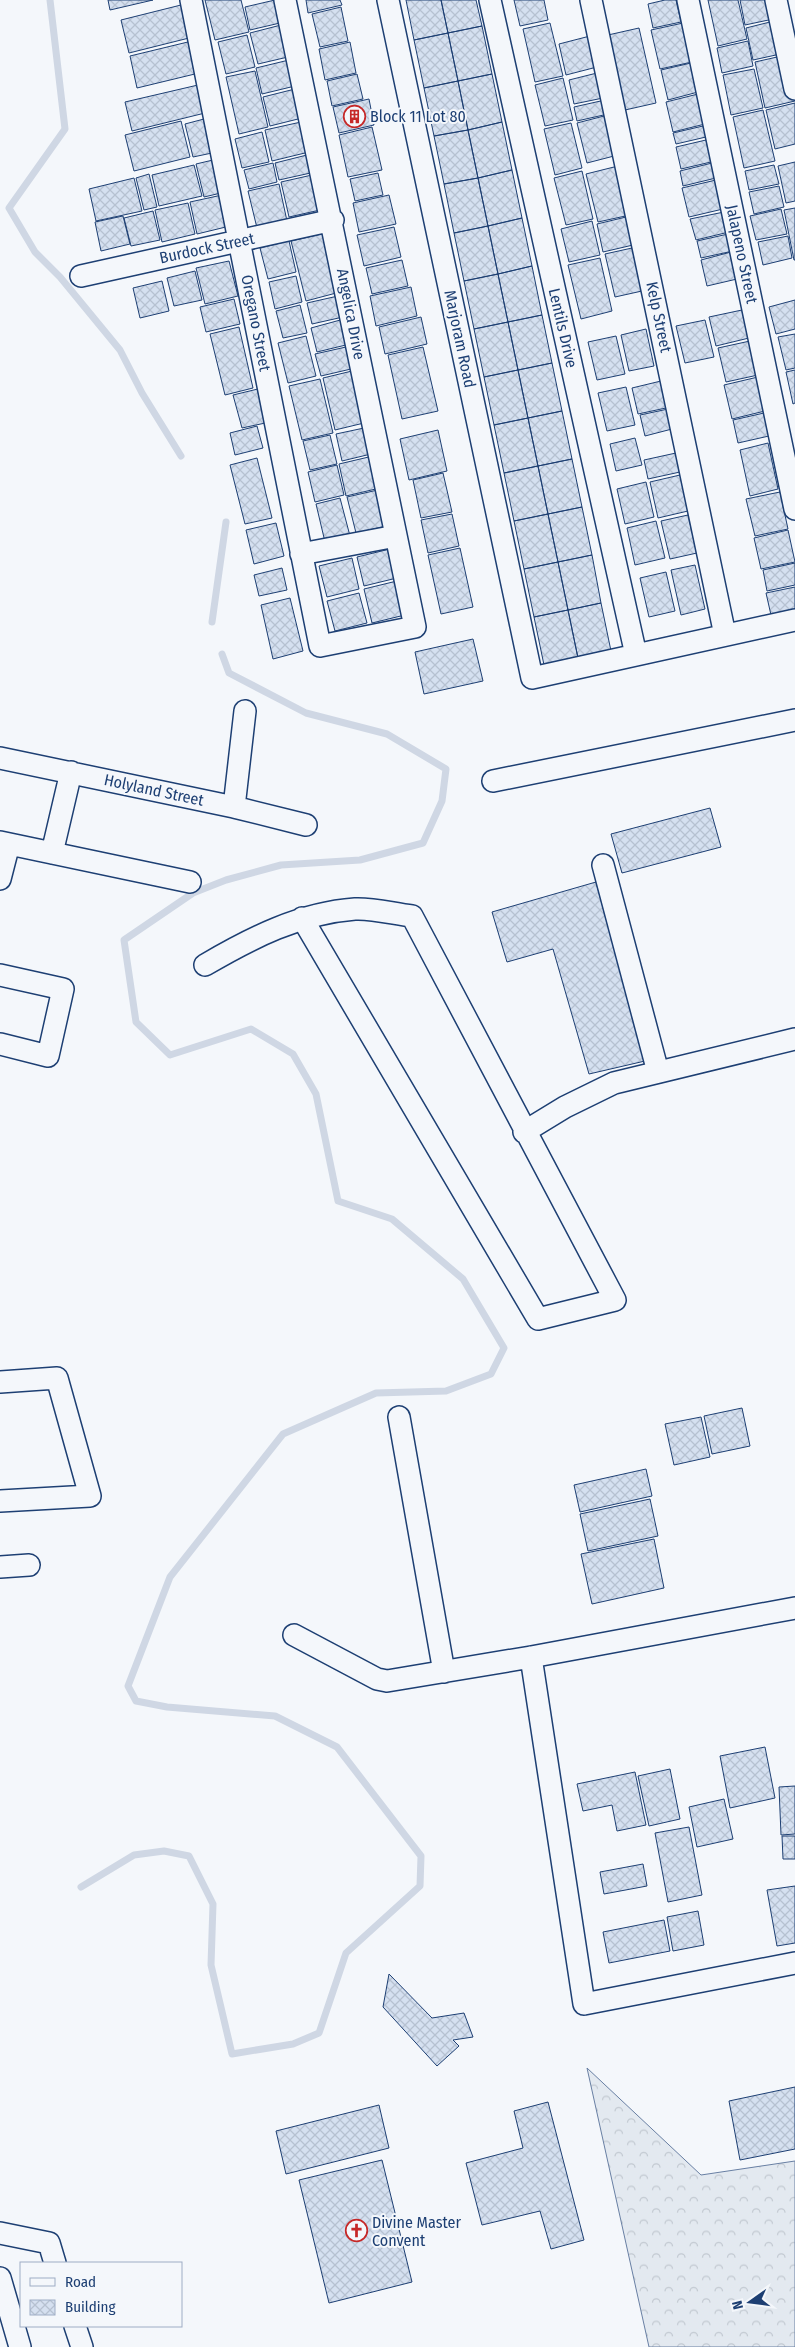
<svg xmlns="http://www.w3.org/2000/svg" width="795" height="2347" font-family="'Fira Sans Condensed',sans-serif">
<defs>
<pattern id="forest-crowns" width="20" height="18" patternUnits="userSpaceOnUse" patternTransform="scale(1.25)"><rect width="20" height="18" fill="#e3e9f0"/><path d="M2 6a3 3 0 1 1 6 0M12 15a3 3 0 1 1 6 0" fill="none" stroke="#c2c9d1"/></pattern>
<pattern id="building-cross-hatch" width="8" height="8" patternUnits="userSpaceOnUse" patternTransform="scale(1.25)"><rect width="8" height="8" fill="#d5e0f0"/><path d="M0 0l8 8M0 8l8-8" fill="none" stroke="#b6c1d1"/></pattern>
</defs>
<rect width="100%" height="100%" fill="#f4f7fb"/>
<path fill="url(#forest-crowns)" stroke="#687fa3" d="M 587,2068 L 701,2175 L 795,2161 L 795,2347 L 649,2347 Z"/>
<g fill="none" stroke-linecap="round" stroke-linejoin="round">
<path stroke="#cfd7e4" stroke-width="7" d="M 50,0 L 65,129 L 9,208 L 35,252 L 60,277 L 120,350 L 142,393 L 181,456
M 212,622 L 226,522
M 81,1887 L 134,1855 L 164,1851 L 189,1856 L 213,1904 L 211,1965 L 232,2054 L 293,2044 L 319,2033 L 346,1953 L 420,1886 L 421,1856 L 337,1747 L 275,1716 L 167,1707 L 136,1701 L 128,1686 L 170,1577 L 283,1434 L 376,1393 L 446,1391 L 491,1374 L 504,1348 L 463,1279 L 392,1219 L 338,1201 L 316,1094 L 293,1054 L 251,1029 L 170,1055 L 136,1022 L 124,940 L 193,893 L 226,880 L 281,865 L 360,860 L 423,843 L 442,801 L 446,769 L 387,734 L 306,713 L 229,673 L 222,654"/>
</g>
<path fill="url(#building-cross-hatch)" stroke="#1d3f73" d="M 108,0 L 153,0 L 110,10 Z
M 205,0 L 241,0 L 249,32 L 215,40 Z
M 275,0 L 280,23 L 250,30 L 245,7 Z
M 306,0 L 340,0 L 342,5 L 308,13 Z
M 406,0 L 441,0 L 448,33 L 414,40 Z
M 441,0 L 476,0 L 482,26 L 448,33 Z
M 514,0 L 544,0 L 548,20 L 520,26 Z
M 665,0 L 676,0 L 681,22 L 653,28 L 648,4 Z
M 708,0 L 738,0 L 747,39 L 718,46 Z
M 740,0 L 774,0 L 778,18 L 745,25 Z
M 185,4 L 193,37 L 129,53 L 121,20 Z
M 341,7 L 348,41 L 320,47 L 312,14 Z
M 778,20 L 785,53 L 753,60 L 746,28 Z
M 550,23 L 563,76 L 535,82 L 523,29 Z
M 683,23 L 692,62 L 660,69 L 651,30 Z
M 281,25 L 288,57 L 258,64 L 250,33 Z
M 482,26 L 492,74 L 458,81 L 448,33 Z
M 639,28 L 656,103 L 625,110 L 608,35 Z
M 448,33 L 458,81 L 424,88 L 414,40 Z
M 247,35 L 255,67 L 226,74 L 218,42 Z
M 590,36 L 597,67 L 566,75 L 559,44 Z
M 192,41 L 199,73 L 137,88 L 130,56 Z
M 748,41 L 753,66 L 722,73 L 717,48 Z
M 350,42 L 356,73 L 325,80 L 319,49 Z
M 786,55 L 795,101 L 765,108 L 755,62 Z
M 289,60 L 295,86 L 262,94 L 256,68 Z
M 691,63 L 698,92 L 668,100 L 661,70 Z
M 754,69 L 763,108 L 731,115 L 723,75 Z
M 255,71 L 268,127 L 239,134 L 226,77 Z
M 597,73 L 603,98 L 574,104 L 569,80 Z
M 357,74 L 363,99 L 332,106 L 327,81 Z
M 492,74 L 502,122 L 468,130 L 458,81 Z
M 563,78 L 573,120 L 545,126 L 535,85 Z
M 458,81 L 468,130 L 434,136 L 424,88 Z
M 198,85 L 205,113 L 132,131 L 125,102 Z
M 295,89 L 302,118 L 270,126 L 263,97 Z
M 698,94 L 705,124 L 673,132 L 666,102 Z
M 369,99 L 374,125 L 339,133 L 333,107 Z
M 605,100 L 608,114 L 577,121 L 574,107 Z
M 795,103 L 795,144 L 775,149 L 766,110 Z
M 763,110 L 775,161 L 744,168 L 733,117 Z
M 604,116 L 614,156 L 587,163 L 577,123 Z
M 204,119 L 212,153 L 193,157 L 185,124 Z
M 181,121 L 190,157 L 134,171 L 125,135 Z
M 301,122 L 309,152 L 272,161 L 265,130 Z
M 502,122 L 512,170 L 478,178 L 468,130 Z
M 571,123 L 582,168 L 555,175 L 544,129 Z
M 703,126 L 706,137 L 676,144 L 673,133 Z
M 372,127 L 382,170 L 348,177 L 339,135 Z
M 468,130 L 478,178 L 444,184 L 434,136 Z
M 262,132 L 269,162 L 242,168 L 235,139 Z
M 706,140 L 711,162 L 681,169 L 676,147 Z
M 311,154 L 315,172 L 279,180 L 275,163 Z
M 213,160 L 221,193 L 204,197 L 196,164 Z
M 795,162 L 795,201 L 786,203 L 778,166 Z
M 273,163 L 277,182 L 249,189 L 244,170 Z
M 712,163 L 716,178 L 683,186 L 680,171 Z
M 194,165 L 202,196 L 159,206 L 152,175 Z
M 774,165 L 779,184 L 749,190 L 745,171 Z
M 618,166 L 630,215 L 598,222 L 586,174 Z
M 512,170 L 522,218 L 488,226 L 478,178 Z
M 582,171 L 593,219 L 566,225 L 554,178 Z
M 378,173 L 383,195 L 355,201 L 350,179 Z
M 149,174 L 157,207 L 144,210 L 136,178 Z
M 312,175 L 320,210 L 289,217 L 281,182 Z
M 134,178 L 142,211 L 96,221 L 89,189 Z
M 478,178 L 488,226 L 454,233 L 444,184 Z
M 716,180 L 723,209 L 689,217 L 682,188 Z
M 279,184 L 287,221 L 257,228 L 248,191 Z
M 779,186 L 784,207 L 754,214 L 749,192 Z
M 222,195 L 230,226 L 197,234 L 190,202 Z
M 389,195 L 396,224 L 359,232 L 353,203 Z
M 188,203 L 195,234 L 162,242 L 155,210 Z
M 795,208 L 795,260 L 794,260 L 784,210 Z
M 781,209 L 787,234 L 756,240 L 750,216 Z
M 153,211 L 160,240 L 131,246 L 124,218 Z
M 724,212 L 729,232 L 696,240 L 690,219 Z
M 123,216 L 130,244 L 101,251 L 95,222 Z
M 626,217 L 633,245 L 603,252 L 597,224 Z
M 522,218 L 532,266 L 498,274 L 488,226 Z
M 592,221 L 600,255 L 569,262 L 561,229 Z
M 488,226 L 498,274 L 464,281 L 454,233 Z
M 394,227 L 401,257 L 364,266 L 357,235 Z
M 326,233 L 340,292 L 306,301 L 291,241 Z
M 728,234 L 733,251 L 701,258 L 697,241 Z
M 788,236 L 792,258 L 763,265 L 758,242 Z
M 289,241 L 296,272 L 268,279 L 260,248 Z
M 632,248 L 642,291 L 615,297 L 605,254 Z
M 731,252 L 737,279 L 707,286 L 701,260 Z
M 600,258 L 612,311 L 581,319 L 568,265 Z
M 402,260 L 408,286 L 372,294 L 366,268 Z
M 229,261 L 238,296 L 205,304 L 196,268 Z
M 532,266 L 542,315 L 508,322 L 498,274 Z
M 195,271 L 202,300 L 174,306 L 167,278 Z
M 498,274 L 508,322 L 474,329 L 464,281 Z
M 296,276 L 302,302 L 275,309 L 269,282 Z
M 162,281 L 169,311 L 140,318 L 133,288 Z
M 411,287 L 417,316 L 376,326 L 370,296 Z
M 338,296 L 343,317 L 312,324 L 307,303 Z
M 234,299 L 240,324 L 206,332 L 200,307 Z
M 795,300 L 795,329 L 776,334 L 769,307 Z
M 300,305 L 307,333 L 283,338 L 276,311 Z
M 742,310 L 749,338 L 716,346 L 709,317 Z
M 542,315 L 552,363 L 518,370 L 508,322 Z
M 421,317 L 427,344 L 385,354 L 379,327 Z
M 344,319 L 350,344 L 317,352 L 311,328 Z
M 705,320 L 714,357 L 685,363 L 676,326 Z
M 508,322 L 518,370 L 484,377 L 474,329 Z
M 239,327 L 253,388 L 225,395 L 210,334 Z
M 646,329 L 654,366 L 629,371 L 621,335 Z
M 795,334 L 795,368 L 786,370 L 778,337 Z
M 306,336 L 316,376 L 288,383 L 278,343 Z
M 616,336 L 625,374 L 597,380 L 588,342 Z
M 750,341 L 758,375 L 726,382 L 718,348 Z
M 346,347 L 351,369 L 321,376 L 315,354 Z
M 423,347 L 438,411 L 402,419 L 388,355 Z
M 552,363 L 562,411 L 528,418 L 518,370 Z
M 518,370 L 528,418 L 494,425 L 484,377 Z
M 795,370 L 795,403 L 793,404 L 786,372 Z
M 352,371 L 364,423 L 335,430 L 323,378 Z
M 758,377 L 765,411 L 732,419 L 724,385 Z
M 320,379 L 333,433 L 302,440 L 289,386 Z
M 661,381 L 666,408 L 638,414 L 632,388 Z
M 626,387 L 635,425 L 607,431 L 598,393 Z
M 262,388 L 270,422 L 242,428 L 233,395 Z
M 668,409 L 672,429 L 645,436 L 640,415 Z
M 562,411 L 572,459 L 538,466 L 528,418 Z
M 764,413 L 769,436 L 738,443 L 733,420 Z
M 528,418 L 538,466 L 504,473 L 494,425 Z
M 257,426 L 263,448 L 235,455 L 230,433 Z
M 364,428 L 371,454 L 342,461 L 336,434 Z
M 438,430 L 447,471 L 409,480 L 400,439 Z
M 330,435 L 337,464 L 310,470 L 303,441 Z
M 635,438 L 642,465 L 616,471 L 610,444 Z
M 768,443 L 778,489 L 750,496 L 740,450 Z
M 676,453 L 680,472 L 648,479 L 644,460 Z
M 373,456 L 380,488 L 346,496 L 339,464 Z
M 257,458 L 272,518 L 245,524 L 230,465 Z
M 572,459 L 582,507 L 548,514 L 538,466 Z
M 337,465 L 344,495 L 315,502 L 308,472 Z
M 538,466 L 548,514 L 514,521 L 504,473 Z
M 443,473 L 452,512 L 421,518 L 413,480 Z
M 680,475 L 688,511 L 658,518 L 650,482 Z
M 646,482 L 654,517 L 625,524 L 617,489 Z
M 382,489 L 391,525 L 356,533 L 347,497 Z
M 780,492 L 788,529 L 755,536 L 746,499 Z
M 340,498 L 350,536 L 325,542 L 316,504 Z
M 582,507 L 592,555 L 558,562 L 548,514 Z
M 452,514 L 459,546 L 428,553 L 421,520 Z
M 548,514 L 558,562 L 524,569 L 514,521 Z
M 688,515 L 697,553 L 670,559 L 661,521 Z
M 656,521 L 665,558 L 635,565 L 627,528 Z
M 276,523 L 284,556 L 254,564 L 246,530 Z
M 788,530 L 795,562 L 761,569 L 754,538 Z
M 394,548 L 401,577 L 364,586 L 357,557 Z
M 460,548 L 473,607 L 441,614 L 428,555 Z
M 592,555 L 601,603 L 568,610 L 558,562 Z
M 352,558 L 359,589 L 327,597 L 319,566 Z
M 558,562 L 568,610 L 534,617 L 524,569 Z
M 795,563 L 795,585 L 767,591 L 763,570 Z
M 695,565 L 705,609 L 681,615 L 671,570 Z
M 282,568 L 287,590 L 259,596 L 254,575 Z
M 666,572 L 675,611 L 649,617 L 640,578 Z
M 401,580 L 409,614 L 372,623 L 364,589 Z
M 795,587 L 795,610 L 771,615 L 766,593 Z
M 359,593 L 367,623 L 335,631 L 327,601 Z
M 290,598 L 303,651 L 273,659 L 261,605 Z
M 601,603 L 611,651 L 578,658 L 568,610 Z
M 568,610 L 578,658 L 544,665 L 534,617 Z
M 473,639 L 483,681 L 424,694 L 415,652 Z
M 710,808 L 721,847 L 622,873 L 611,834 Z
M 596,882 L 645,1061 L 589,1074 L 553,949 L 507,962 L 492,912 Z
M 742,1408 L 750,1446 L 712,1454 L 704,1416 Z
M 701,1417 L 710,1457 L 674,1465 L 665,1424 Z
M 646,1469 L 652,1496 L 580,1512 L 574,1485 Z
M 650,1499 L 658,1536 L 588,1551 L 580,1514 Z
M 654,1539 L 664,1588 L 592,1604 L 581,1554 Z
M 765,1747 L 775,1798 L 730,1808 L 720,1756 Z
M 670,1769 L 680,1819 L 649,1826 L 638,1776 Z
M 635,1772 L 646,1825 L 617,1831 L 612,1805 L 583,1811 L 577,1784 Z
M 795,1786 L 795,1834 L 781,1835 L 779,1787 Z
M 724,1799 L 733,1839 L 697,1847 L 689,1807 Z
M 689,1827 L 702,1895 L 668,1902 L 655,1833 Z
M 782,1836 L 795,1836 L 795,1859 L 783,1859 Z
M 643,1864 L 647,1886 L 604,1894 L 600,1872 Z
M 795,1886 L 795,1943 L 777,1946 L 767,1890 Z
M 698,1911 L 704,1945 L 673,1951 L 667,1917 Z
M 664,1920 L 670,1951 L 609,1963 L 603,1932 Z
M 389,1974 L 432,2018 L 464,2013 L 473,2037 L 453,2040 L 459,2046 L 437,2066 L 383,2007 Z
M 795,2087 L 795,2149 L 740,2160 L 729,2101 Z
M 548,2102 L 584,2240 L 551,2249 L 540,2211 L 482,2225 L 466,2163 L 523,2148 L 514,2111 Z
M 379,2105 L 389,2148 L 286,2174 L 276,2131 Z
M 382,2160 L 412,2282 L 329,2303 L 299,2180 Z"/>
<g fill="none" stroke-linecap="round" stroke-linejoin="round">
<defs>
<path id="street" d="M 191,0 L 320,646 L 415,627 L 285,0
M 388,0 L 532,678 L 795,620
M 490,0 L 636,655
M 591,0 L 725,635
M 688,0 L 795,509
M 776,0 L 795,89
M 81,276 L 333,220
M 301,554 L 396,536
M 0,758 L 234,807 L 306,825
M 493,781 L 795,720
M 234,807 L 245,711
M 0,842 L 190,882
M 52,853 L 71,772
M 603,865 L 658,1072
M 0,879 L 9,844
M 205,965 C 251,938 300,913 355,909 C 373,908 394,914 412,916 L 615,1300 L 538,1319 L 302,918
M 0,975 L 63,989 L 48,1056 L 0,1044
M 524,1132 L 565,1107 L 614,1083 L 795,1039
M 0,1382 L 57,1378 L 90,1496 L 0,1501
M 399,1417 L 444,1672
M 0,1567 L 29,1565
M 294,1635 L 377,1679 L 387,1681 L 531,1657 L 795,1608
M 531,1657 L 584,2004 L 795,1963
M 0,2233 L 49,2243 L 55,2263
M 0,2278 L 20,2347
M 75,2326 L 82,2347"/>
</defs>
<use href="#street" stroke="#1d3f73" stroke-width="24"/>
<use href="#street" stroke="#f4f7fb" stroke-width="21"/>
</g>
<defs>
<symbol id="building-ring" viewBox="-11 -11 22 22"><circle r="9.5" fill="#f4f7fb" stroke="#c62828" stroke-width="1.5"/><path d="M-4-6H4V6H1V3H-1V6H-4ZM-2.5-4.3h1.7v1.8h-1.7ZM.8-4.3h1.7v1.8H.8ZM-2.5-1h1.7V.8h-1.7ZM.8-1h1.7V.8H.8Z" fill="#c62828"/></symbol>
<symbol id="church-ring" viewBox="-11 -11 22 22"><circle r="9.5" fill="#f4f7fb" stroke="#c62828" stroke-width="1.5"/><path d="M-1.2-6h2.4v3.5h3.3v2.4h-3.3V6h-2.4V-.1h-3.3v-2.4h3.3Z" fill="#c62828"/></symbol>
</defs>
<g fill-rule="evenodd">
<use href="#building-ring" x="342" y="104" width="25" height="25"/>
<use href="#church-ring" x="344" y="2218" width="25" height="25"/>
</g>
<g text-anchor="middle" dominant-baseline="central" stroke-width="4" stroke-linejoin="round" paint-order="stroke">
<g font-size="16" fill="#1d3f73" stroke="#f4f7fb" text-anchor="start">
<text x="370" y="116">Block 11 Lot 80</text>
<text x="372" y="2222">Divine Master<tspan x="372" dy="18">Convent</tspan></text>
</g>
<g font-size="16" fill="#1d3f73" stroke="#f4f7fb">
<text transform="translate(207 248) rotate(-12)">Burdock Street</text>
<text transform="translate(742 254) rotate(78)">Jalapeno Street</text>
<text transform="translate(351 314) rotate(79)">Angelica Drive</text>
<text transform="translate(659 317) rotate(78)">Kelp Street</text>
<text transform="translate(256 323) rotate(79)">Oregano Street</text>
<text transform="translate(563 328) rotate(77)">Lentils Drive</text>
<text transform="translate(460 339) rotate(78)">Marjoram Road</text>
<text transform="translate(154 790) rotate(12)">Holyland Street</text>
</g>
</g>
<rect x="20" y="2262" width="162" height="65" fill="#f4f7fb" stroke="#9eadc5"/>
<rect x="30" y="2278" width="25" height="8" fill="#f4f7fb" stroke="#9eadc5"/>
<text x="65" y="2287" font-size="15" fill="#1d3f73">Road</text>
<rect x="30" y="2300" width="25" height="15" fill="url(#building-cross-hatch)" stroke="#9eadc5"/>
<text x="65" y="2312" font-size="15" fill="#1d3f73">Building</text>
<g transform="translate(750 2302) rotate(256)" stroke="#f4f7fb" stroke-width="4" paint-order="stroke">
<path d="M0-4L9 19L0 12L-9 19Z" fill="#1d3f73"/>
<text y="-8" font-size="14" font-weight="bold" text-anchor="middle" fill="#1d3f73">N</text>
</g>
</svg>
